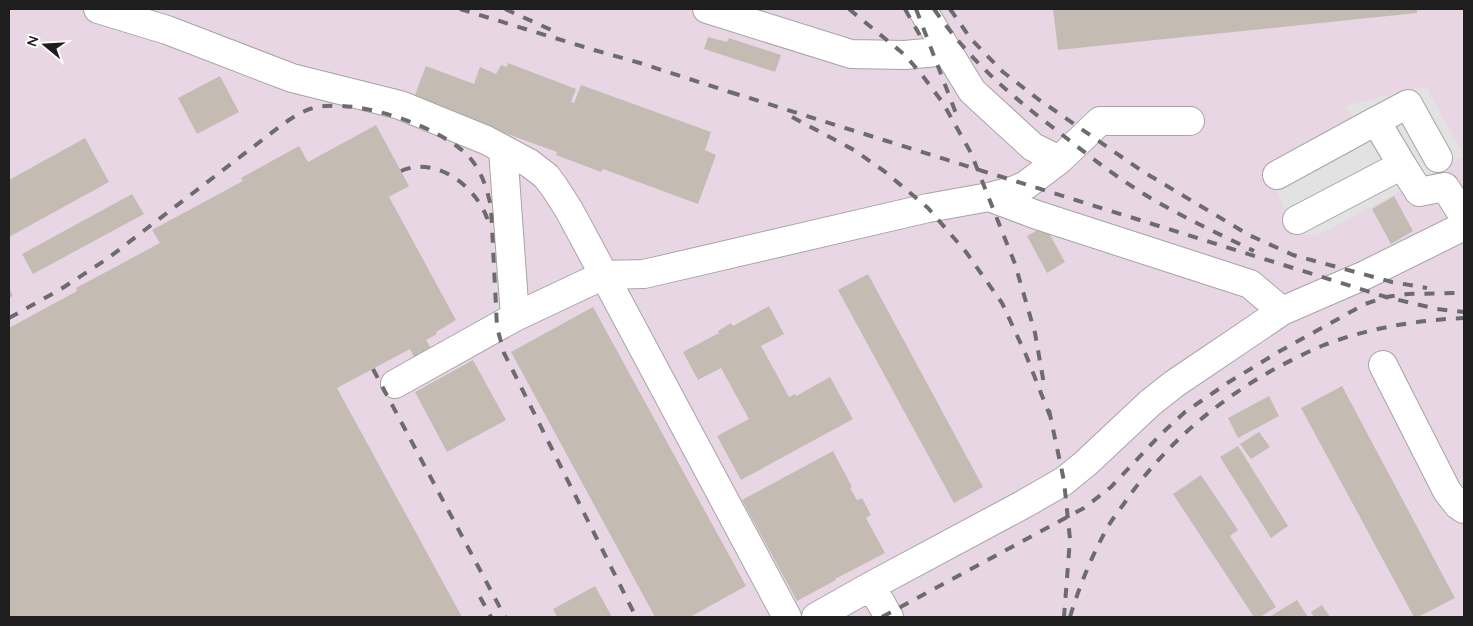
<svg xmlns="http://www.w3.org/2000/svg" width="1473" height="626" font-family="Quicksand,sans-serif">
<rect width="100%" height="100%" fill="#f0ece4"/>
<path fill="#e9d6e5" d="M 9,9 L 1464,9 L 1464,617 L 9,617 Z"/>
<path fill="#e2e2e2" d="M 1426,86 L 1464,156 L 1317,236 L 1305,234 L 1297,230 L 1291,223 L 1266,166 L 1353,120 L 1345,106 Z"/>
<path fill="#c4bcb3" d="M 1053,9 L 1417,9 L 1417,13 L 1058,50 Z
M 708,37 L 727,42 L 729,38 L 781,55 L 775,72 L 704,49 Z
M 508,63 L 576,89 L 571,102 L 574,103 L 581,85 L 711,132 L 705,150 L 716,155 L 698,204 L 603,169 L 601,172 L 556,155 L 557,152 L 413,100 L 426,66 L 474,84 L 480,67 L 496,74 L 501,65 L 507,67 Z
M 220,76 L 239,112 L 197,134 L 178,98 Z
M 376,125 L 409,186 L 389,197 L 456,320 L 436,332 L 437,334 L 426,340 L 433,352 L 416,361 L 410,349 L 337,388 L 462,617 L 9,617 L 9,328 L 77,291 L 76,288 L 160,243 L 152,230 L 243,181 L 241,178 L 299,146 L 308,162 Z
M 85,138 L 109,182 L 9,237 L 9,180 Z
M 132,194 L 144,214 L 33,274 L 22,254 Z
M 1394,196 L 1413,231 L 1391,244 L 1372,209 Z
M 1045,226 L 1065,262 L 1047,273 L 1027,236 Z
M 868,274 L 983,487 L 954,503 L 838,290 Z
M 9,288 L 13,296 L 9,298 Z
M 769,306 L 784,334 L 761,346 L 789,397 L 795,394 L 796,396 L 830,377 L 853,419 L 741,480 L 717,436 L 749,419 L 721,368 L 698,380 L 683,352 L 719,333 L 718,331 L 731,323 L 733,326 Z
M 593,307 L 746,586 L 690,617 L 655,617 L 511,352 Z
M 473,360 L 506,420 L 447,452 L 415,392 Z
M 1342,386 L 1455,598 L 1418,617 L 1414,617 L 1301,408 Z
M 1269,396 L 1279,416 L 1238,438 L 1228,418 Z
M 1259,432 L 1270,447 L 1251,459 L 1240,444 Z
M 1238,446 L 1288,526 L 1271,538 L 1220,457 Z
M 833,451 L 852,487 L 850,488 L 857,500 L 862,498 L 871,515 L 866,518 L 885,553 L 835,579 L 836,580 L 797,601 L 742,500 Z
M 1201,475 L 1238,530 L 1230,536 L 1276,607 L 1260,617 L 1254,617 L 1173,494 Z
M 595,586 L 612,617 L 557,617 L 553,609 Z
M 1297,600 L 1308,617 L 1269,617 Z
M 1322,605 L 1330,617 L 1314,617 L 1311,612 Z"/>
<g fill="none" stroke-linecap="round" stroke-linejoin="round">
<defs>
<path id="minor" d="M 98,9 L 167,30 L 292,78 L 400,105 L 486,140 L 529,163 L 546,176 L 555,188 L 569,210 L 604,275 L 515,317 L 395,384
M 707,9 L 851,54 L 905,55 L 947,51
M 922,9 L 972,91 L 1033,147 L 1059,160
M 1376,121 L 1408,104 L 1438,158
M 503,149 L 515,317
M 1277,175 L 1376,121 L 1402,165
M 989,197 L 1037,215 L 1250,284 L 1282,311
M 1297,220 L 1402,165 L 1419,192 L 1445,187 L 1464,217
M 1383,365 L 1447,491 L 1458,505 L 1464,509
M 871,586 L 889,617
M 787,617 L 604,275 L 644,274 L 928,208 L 989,197 L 1015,190 L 1026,185 L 1059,160 L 1100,121 L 1190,121
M 816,617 L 871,586 L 1024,504 L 1064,481 L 1086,463 L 1150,403 L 1174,384 L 1282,311 L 1365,275 L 1464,226"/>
</defs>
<use href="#minor" stroke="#a5a5a5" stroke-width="30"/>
<use href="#minor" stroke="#fff" stroke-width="28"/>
<path stroke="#6c6c6c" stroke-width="4" stroke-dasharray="10 10" stroke-linecap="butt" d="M 460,9 L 594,50 L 640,63 L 736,94
M 505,9 L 558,33
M 849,9 L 905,55 L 922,75 L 943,103 L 971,153 L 1015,264 L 1035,333 L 1045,390
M 905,9 L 922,39
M 916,9 L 957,116
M 934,9 C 967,57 1005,91 1051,126 C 1078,147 1105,169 1133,187 C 1171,212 1213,231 1254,251
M 950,9 L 971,39 L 1003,72 L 1038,99 L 1142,171 L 1249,235 L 1293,255 L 1392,282 L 1427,288
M 730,92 L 1386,297 L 1437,309 L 1464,312
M 792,117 L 854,150 L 884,171 L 928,208 L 966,252 L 1002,303 L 1026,355 L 1050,416
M 401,171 C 437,155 478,188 488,221
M 9,318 L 61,289 L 107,259 L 283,124 C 292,118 302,111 313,108 C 354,97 442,126 470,158 C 482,172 487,189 491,207 L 497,327 L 504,353 L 636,617
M 373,369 L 505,617
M 1049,410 L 1064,481 L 1070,539 L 1064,617
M 480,597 L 491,617
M 882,617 L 1084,508 L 1111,487 L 1160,435 L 1185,412 L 1229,382 L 1280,351 L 1365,304 L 1386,297 L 1408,294 L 1455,293
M 1070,617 C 1079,587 1091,558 1106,530 C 1111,521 1117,513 1123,505 C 1163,446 1217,400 1280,366 C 1294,359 1309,351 1324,345 C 1369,328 1417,320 1464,318"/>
</g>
<rect width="1473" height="626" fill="none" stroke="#1e1e1e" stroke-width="20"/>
<g transform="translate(45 45) rotate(288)" stroke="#ffffff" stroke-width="4" paint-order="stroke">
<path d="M0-4L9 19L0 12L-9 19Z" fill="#1e1e1e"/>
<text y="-8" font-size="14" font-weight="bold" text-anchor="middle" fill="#1e1e1e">N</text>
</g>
</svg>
